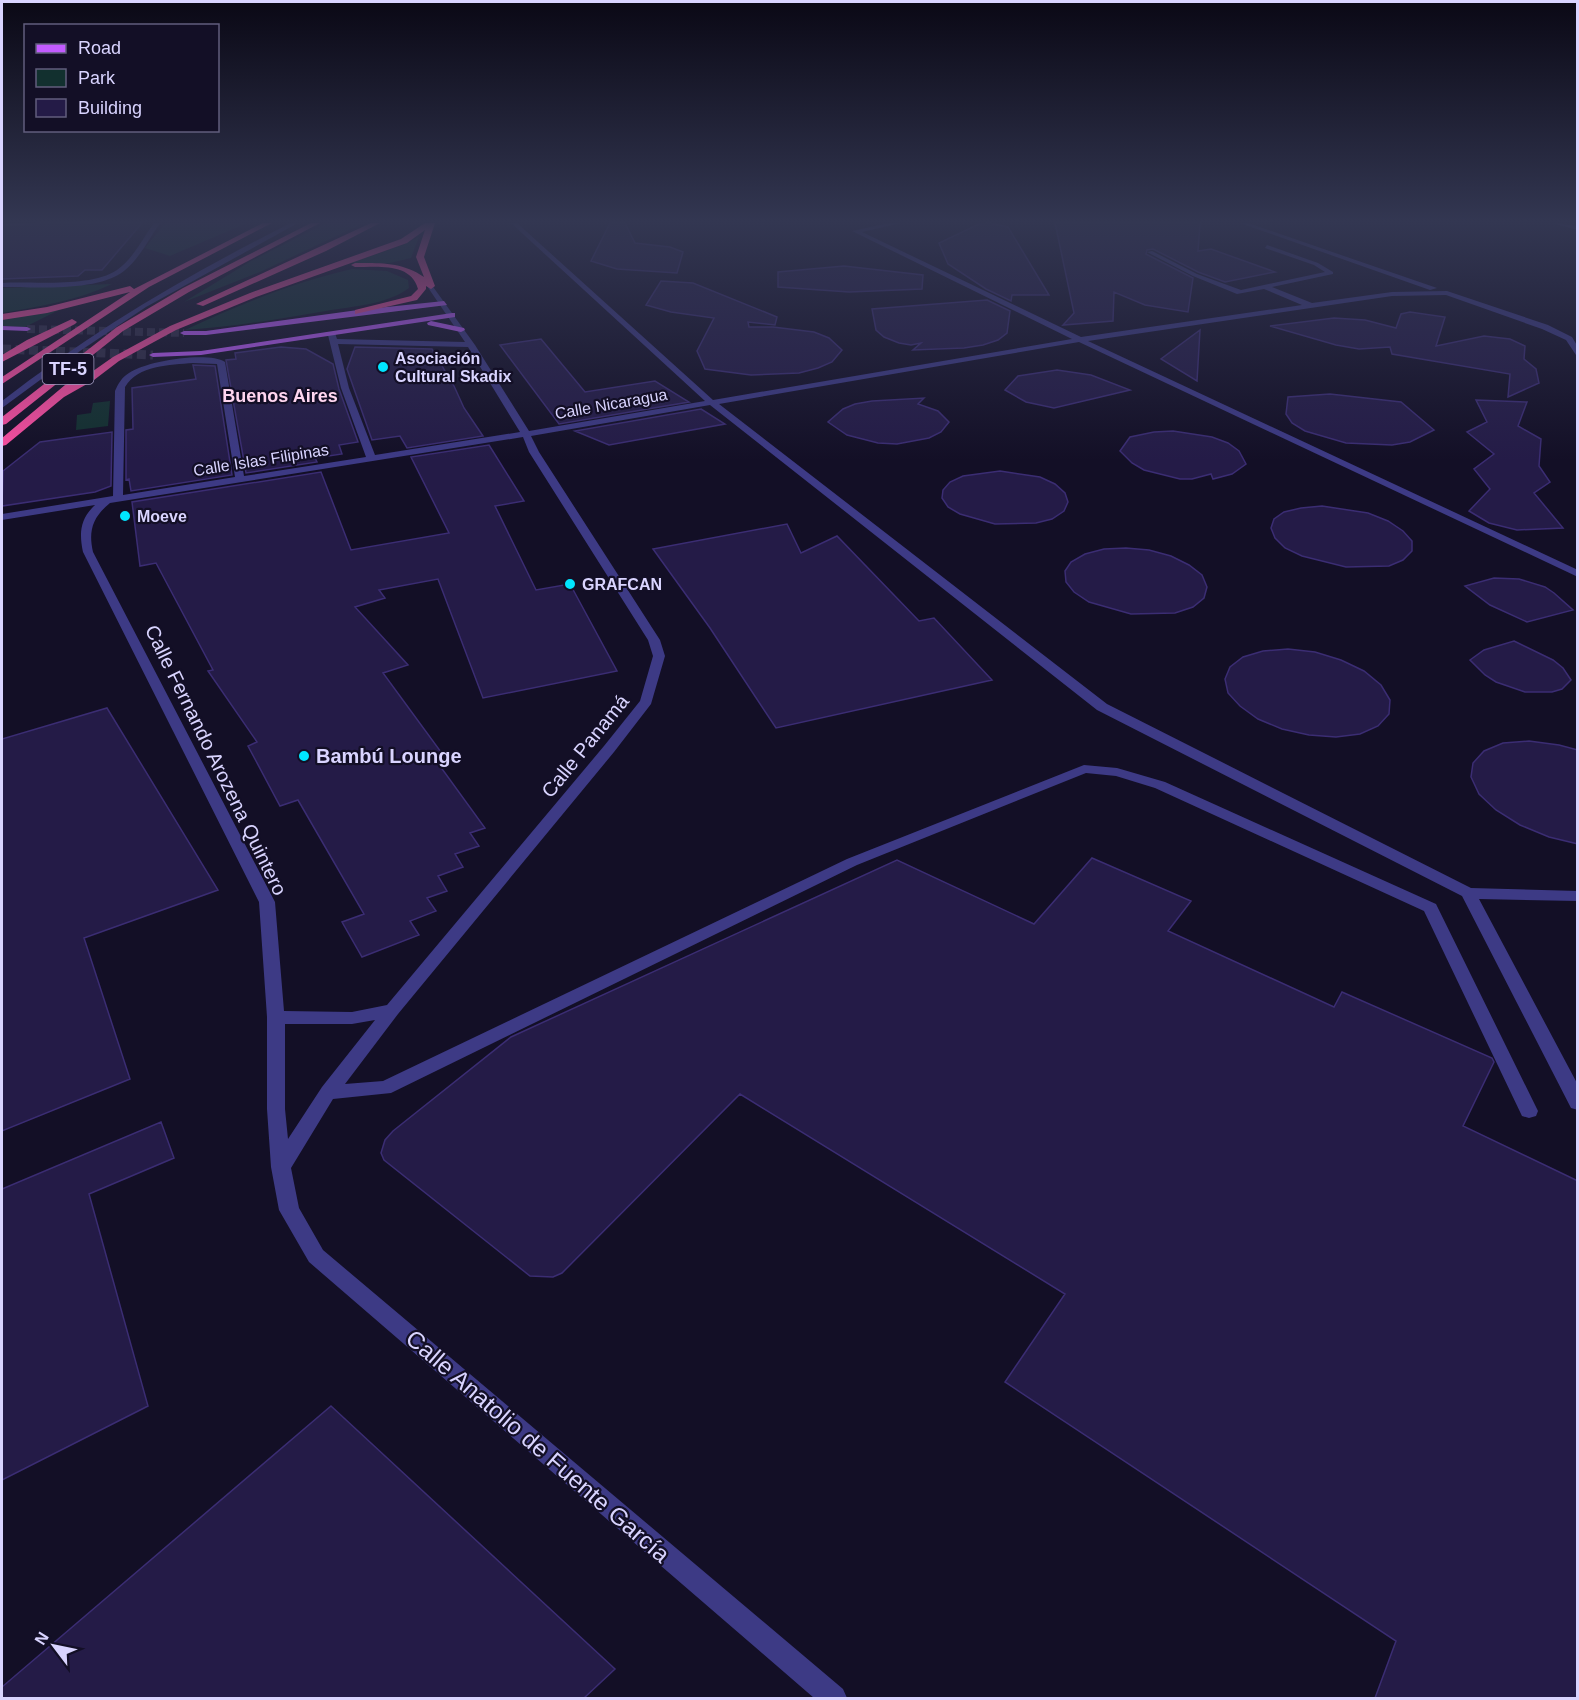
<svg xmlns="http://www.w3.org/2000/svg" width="1579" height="1700" font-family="Helvetica,sans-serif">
<rect width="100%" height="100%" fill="#130f26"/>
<path fill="#12302f" d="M 165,223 L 247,223 L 170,256 L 145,248 Z
M 326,223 L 364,223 L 260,272 L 184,302 L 251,261 Z
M 419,237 L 411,258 L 390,263 L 351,263 L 400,246 Z
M 352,269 L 387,271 L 408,280 L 409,288 C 386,305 354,306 326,311 C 280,319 232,327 185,330 C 238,305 295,282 352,269 Z
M 112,284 C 77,301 40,306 2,313 L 2,288 Z
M 61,309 L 25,327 L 2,326 L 2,319 Z
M 110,401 L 108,426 L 76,430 L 77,415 L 91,413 L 93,403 Z"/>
<path fill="#241b47" stroke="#3b2d73" stroke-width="1.5" d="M 46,223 L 142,223 L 102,270 L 85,270 L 78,276 L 2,279 L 2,225 Z
M 610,223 L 625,223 L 635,243 L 670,247 L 683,252 L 677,273 L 617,269 L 591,261 Z
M 989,223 L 1008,227 L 1049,295 L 1012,295 L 1011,301 L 986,289 L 948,264 L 939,243 L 979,224 Z
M 1055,223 L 1200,223 L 1198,251 L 1211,249 L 1275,272 L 1225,282 L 1198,272 L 1153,249 L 1147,250 L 1146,254 L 1193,278 L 1188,312 L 1145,305 L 1114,292 L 1113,321 L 1063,325 L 1074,313 Z
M 844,266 L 923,275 L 922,289 L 849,292 L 778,287 L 778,272 Z
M 661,281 L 693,283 L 777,317 L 775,325 L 748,322 L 749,327 L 773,327 L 814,332 L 829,338 L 842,350 L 832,362 L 818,368 L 799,373 L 751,375 L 705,369 L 697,351 L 714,318 L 671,312 L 646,305 Z
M 987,300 L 1010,311 L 1007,333 L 998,340 L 983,345 L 964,348 L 913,350 L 921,343 L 911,345 L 899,343 L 884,337 L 876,330 L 872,309 Z
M 1410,312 L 1445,317 L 1436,346 L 1484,336 L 1510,339 L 1525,346 L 1524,359 L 1536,369 L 1539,383 L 1508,397 L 1510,374 L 1392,354 L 1390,347 L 1359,349 L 1336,345 L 1270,326 L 1334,318 L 1365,320 L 1396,328 L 1401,314 Z
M 1200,330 L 1197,381 L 1161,359 Z
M 541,339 L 585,392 L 655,381 L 689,402 L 559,424 L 500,345 Z
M 281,347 L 306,349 L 333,364 L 339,389 L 358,442 L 339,445 L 342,454 L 315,458 L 317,462 L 246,473 L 226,360 L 236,359 L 235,353 Z
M 355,347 L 432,349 L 454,386 L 464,408 L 483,436 L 407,448 L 400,436 L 372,440 L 347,369 Z
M 193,365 L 215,366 L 232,475 L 131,491 L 129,479 L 126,480 L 126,430 L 133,429 L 132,388 L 196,379 Z
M 1057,370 L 1091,375 L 1130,390 L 1054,408 L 1026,402 L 1005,390 L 1018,376 Z
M 1330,394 L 1401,402 L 1434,430 L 1410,442 L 1392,445 L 1346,443 L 1305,431 L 1292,423 L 1286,414 L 1288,397 Z
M 924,398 L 918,404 L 938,411 L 949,422 L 941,432 L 929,438 L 897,444 L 878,443 L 847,435 L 828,422 L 843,409 L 855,404 L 872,401 Z
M 1476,400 L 1527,402 L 1518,426 L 1541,439 L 1539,466 L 1550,482 L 1534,493 L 1563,528 L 1517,530 L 1489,523 L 1469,511 L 1490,489 L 1474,469 L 1494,454 L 1467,432 L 1487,422 Z
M 701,409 L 725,424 L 609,445 L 575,431 Z
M 1173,431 L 1212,437 L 1228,443 L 1239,451 L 1246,464 L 1232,474 L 1213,479 L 1211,474 L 1192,479 L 1180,479 L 1144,470 L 1132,463 L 1120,451 L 1130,437 L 1154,432 Z
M 112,432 L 111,486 L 95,492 L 2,506 L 3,471 L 40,442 Z
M 489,445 L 524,501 L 495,506 L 536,590 L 570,584 L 617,671 L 483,698 L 438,579 L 379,590 L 385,598 L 355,607 L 408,665 L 383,673 L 441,752 L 432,755 L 485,828 L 470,833 L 479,846 L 455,854 L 463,867 L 438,876 L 447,891 L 427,898 L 436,911 L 410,921 L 419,935 L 362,957 L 342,922 L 364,914 L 298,800 L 280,806 L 248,746 L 257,742 L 208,671 L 213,670 L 156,563 L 140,566 L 132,502 L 321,472 L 351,550 L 449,533 L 411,457 Z
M 1000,471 L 1040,477 L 1055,484 L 1065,493 L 1068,502 L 1064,511 L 1052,519 L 1036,523 L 995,524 L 960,514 L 948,507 L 942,498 L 943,490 L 950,482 L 963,476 Z
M 1322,506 L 1368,513 L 1388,521 L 1403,531 L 1412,541 L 1412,551 L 1403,560 L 1389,566 L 1346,567 L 1302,556 L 1285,548 L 1275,538 L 1271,528 L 1274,519 L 1284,512 L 1301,508 Z
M 787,524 L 801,553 L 837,536 L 919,621 L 934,618 L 992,680 L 776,728 L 710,628 L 653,549 Z
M 1126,548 L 1149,550 L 1171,556 L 1189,565 L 1202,575 L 1207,587 L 1204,598 L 1193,607 L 1175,613 L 1131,614 L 1089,602 L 1074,592 L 1066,582 L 1065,571 L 1071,562 L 1085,554 L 1104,549 Z
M 1494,578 L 1519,579 L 1545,587 L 1554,593 L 1573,610 L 1527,622 L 1490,605 L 1465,586 Z
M 1514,641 L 1553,660 L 1563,668 L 1571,680 L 1562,689 L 1552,692 L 1525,692 L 1496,682 L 1485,675 L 1470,660 L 1484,650 Z
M 1288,649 L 1315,652 L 1341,660 L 1364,671 L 1381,685 L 1390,700 L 1389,714 L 1378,726 L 1360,734 L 1336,737 L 1309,735 L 1282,729 L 1258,719 L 1240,706 L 1228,693 L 1225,679 L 1230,667 L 1243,657 L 1263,651 Z
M 107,708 L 218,890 L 84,938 L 130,1079 L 2,1131 L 2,739 Z
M 1529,741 L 1559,745 L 1578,750 L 1578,844 L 1549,837 L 1520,825 L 1496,810 L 1479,794 L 1471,777 L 1473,763 L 1484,751 L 1503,743 Z
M 1092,858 L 1191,901 L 1168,931 L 1334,1007 L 1342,992 L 1492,1058 L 1494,1062 L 1463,1126 L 1578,1181 L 1578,1698 L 1375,1698 L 1396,1641 L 1005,1382 L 1065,1294 L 740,1094 L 562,1273 L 553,1277 L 530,1276 L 384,1160 L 381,1153 L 385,1140 L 393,1131 L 511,1037 L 897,860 L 1034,924 Z
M 161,1122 L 174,1158 L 89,1194 L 148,1406 L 2,1480 L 2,1189 Z
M 331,1406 L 615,1669 L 584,1698 L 2,1698 L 2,1687 Z"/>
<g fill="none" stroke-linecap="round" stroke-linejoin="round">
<path stroke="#312d47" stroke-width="8" stroke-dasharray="8 4" stroke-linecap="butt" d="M 27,329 L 184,333"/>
<path stroke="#312d47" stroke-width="9" stroke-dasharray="9 4.5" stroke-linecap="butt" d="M 2,349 L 153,355"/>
<path fill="#3d3a85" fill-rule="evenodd" d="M 154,223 L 160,223 C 149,239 139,259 124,271 C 98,292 34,287 2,287 L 2,283 C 33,281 90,288 117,270 C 133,259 143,238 154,223 Z
M 291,223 L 298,223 L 146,307 L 74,355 L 2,408 L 2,401 C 92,331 189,274 291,223 Z
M 511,223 L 517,223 L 713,400 L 1072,339 L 852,231 L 889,223 L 901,223 L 862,232 L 1081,337 L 1302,305 L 1264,289 L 1237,294 L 1193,276 L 1147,252 L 1152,251 L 1197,274 L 1241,290 L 1325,272 L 1314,265 L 1265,248 L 1267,245 L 1318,263 L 1333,272 L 1333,274 L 1272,287 L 1312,303 L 1392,292 L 1447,291 L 1548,325 L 1572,337 L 1578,347 L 1578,358 L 1566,340 L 1542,329 L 1446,295 L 1392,296 L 1088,341 L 1578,570 L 1578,577 L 1079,342 L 719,404 L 1107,704 L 1471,888 L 1578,891 L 1578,901 L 1479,899 L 1578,1085 L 1578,1110 L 1571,1108 L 1462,896 L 1097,710 L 710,405 L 531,436 L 539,452 L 660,640 L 665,656 L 651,704 L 614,752 L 398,1014 L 345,1084 L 383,1081 L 847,859 L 1084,765 L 1117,768 L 1165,782 L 1436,904 L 1538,1111 L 1536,1116 L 1529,1118 L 1522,1116 L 1424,911 L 1155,788 L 1116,776 L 1086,773 L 857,865 L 391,1093 L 333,1099 L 291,1168 L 299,1208 L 323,1250 L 843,1689 L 847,1698 L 814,1698 L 309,1262 L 279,1210 L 271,1167 L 267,1109 L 267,1017 L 259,902 L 83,552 C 79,533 80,519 95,505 L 2,520 L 2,514 L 113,496 L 115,391 C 118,384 122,377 129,373 C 146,361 208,351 225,362 L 244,476 L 366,457 L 341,388 L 328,335 L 335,333 L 337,339 L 465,342 L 427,286 L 431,284 L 475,345 L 529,431 L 705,401 ZM 338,344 L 468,347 L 520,432 L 375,455 L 349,388 ZM 193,363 L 217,364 L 235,477 L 123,495 L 125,387 C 138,365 170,365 193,363 ZM 523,437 L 529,452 L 648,640 L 653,656 L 640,701 L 604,746 L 387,1005 L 352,1012 L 284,1011 L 275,902 L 93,552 C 88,530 93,517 110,503 ZM 375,1020 L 322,1087 L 288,1139 L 285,1109 L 285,1024 L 352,1024 Z
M 1240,223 L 1248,223 L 1437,288 L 1430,290 Z
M 1555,223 L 1578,226 L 1578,230 L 1556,224 Z"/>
<path fill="#c25bff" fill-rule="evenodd" d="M 444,301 L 447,305 L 206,335 L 184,335 L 180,333 L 184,331 L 206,331 L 358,310 Z
M 452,313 L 455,313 L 455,317 L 201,355 L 153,357 L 149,355 L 153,353 L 201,351 Z
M 431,321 L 464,328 L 465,330 L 461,332 L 428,325 L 427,323 Z
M 2,326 L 27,327 L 31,329 L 27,331 L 2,330 Z"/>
<path fill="#ff4fa3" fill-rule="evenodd" d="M 263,223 L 272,223 L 149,287 L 2,384 L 2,377 L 130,292 L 47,313 L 2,320 L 2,314 L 47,307 L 130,286 L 134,289 Z
M 311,223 L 320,223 L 189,292 L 123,331 L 6,424 L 2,425 L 2,417 L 117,327 L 183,288 Z
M 371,223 L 380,223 L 326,251 L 203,306 L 196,304 Z
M 425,223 L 435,223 L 424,257 L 435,286 L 431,289 L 426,286 L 426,289 L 417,300 L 355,314 L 355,310 L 411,296 L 418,289 C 411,262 377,267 355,267 L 351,265 L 355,263 C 381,263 402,262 424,277 L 416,257 L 425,230 L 407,243 L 256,297 L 176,330 L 119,361 L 94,380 L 64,397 L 6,445 L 2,446 L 2,438 L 65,385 L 86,376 L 113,357 L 170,326 L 250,293 L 401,239 Z
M 72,319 L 77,322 L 75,324 L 2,362 L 2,355 L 27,340 Z"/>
</g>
<linearGradient id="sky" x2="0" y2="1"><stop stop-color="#0a0815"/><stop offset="0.48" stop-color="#333752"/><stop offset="1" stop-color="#333752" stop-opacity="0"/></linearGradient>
<rect width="1579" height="461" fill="url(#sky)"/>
<g fill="#00e5ff" stroke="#130f26" stroke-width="2">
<circle cx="383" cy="367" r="6"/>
<circle cx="125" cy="516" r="6"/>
<circle cx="570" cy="584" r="6"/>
<circle cx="304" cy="756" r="6"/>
</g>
<g text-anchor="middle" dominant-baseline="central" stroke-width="4.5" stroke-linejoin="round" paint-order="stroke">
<g font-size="16" font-weight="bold" fill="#d9d4ff" stroke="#130f26" text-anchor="start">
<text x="395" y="358">Asociación<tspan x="395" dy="18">Cultural Skadix</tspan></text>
<text x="137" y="516">Moeve</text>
<text x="582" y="584">GRAFCAN</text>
</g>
<g font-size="16" fill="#d9d4ff" stroke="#130f26">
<text transform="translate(611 404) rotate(-10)">Calle Nicaragua</text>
<text transform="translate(261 460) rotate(-9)">Calle Islas Filipinas</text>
</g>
<rect fill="#130f26" stroke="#9e99be" stroke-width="1.5" x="42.5" y="354" width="51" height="30" rx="4.5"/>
<g font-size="18" font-weight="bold" fill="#d9d4ff">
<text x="68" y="369">TF-5</text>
</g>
<g font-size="18" font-weight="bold" fill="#ffd6f0" stroke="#130f26">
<text x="280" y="396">Buenos Aires</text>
</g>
<g font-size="20" fill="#d9d4ff" stroke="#130f26">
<text transform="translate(585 746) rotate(-51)">Calle Panamá</text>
<text transform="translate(216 760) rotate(64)">Calle Fernando Arozena Quintero</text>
</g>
<g font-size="20" font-weight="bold" fill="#d9d4ff" stroke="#130f26" text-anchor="start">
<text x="316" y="756">Bambú Lounge</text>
</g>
<g font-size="24" fill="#d9d4ff" stroke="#130f26">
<text transform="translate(538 1446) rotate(41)">Calle Anatolio de Fuente García</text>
</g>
</g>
<rect width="1579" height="1700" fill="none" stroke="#d9d4ff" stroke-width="6"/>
<rect x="24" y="24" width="195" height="108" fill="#130f26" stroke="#625e7d" stroke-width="1.5"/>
<rect x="36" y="44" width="30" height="9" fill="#c25bff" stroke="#625e7d" stroke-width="1.5"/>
<text x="78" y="54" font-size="18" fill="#d9d4ff">Road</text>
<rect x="36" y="69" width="30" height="18" fill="#12302f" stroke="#625e7d" stroke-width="1.5"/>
<text x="78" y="84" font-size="18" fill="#d9d4ff">Park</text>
<rect x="36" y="99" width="30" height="18" fill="#241b47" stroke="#625e7d" stroke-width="1.5"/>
<text x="78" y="114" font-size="18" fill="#d9d4ff">Building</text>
<g transform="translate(54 1646) rotate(302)" stroke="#130f26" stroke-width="4.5" paint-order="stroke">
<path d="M0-4.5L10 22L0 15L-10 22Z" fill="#d9d4ff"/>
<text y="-9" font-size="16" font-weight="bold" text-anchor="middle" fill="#d9d4ff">N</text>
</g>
</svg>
